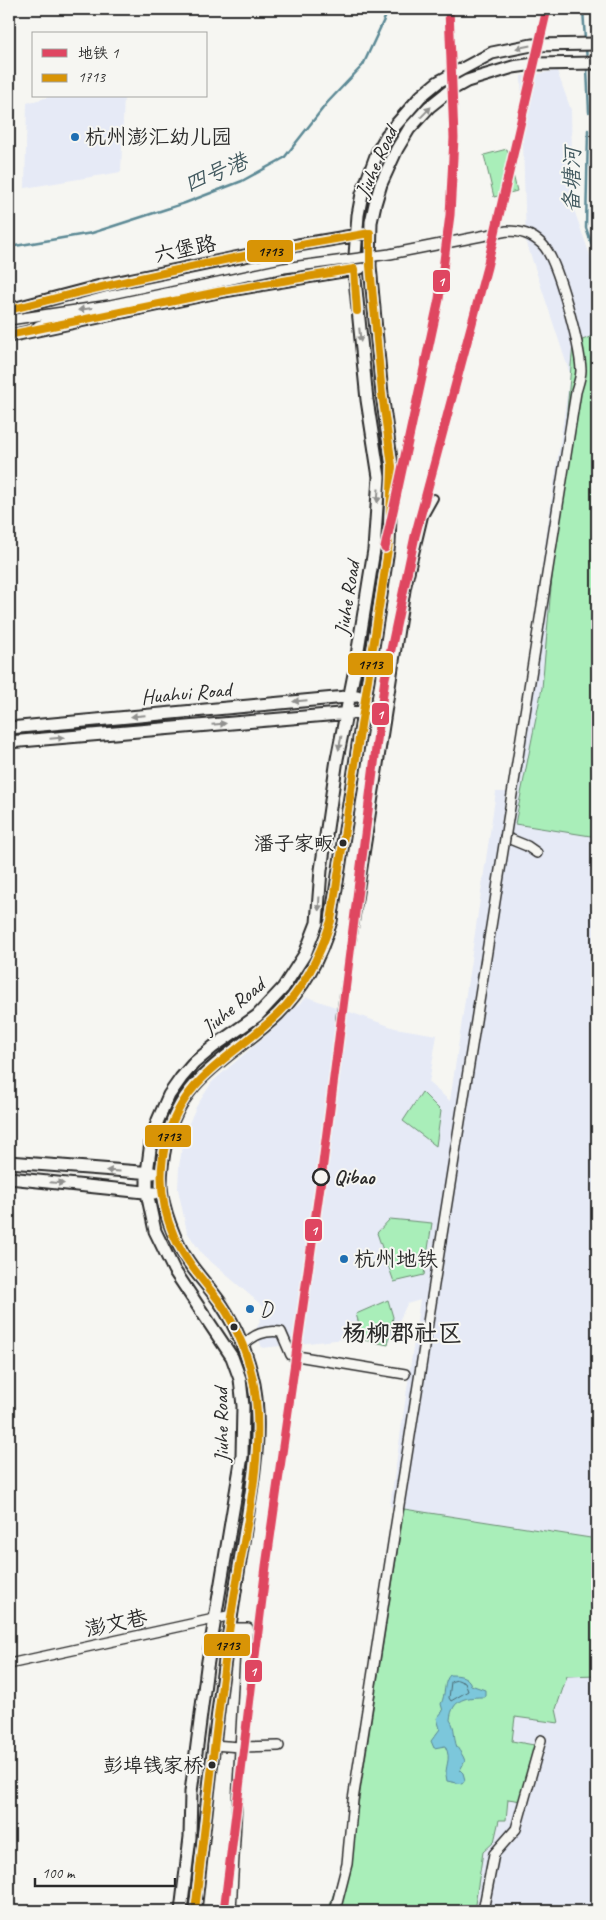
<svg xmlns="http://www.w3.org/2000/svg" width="606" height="1920" font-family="Caveat,'LXGW WenKai TC',sans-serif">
<rect width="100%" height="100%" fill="#f6f6f2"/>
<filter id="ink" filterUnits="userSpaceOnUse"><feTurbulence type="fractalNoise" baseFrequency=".02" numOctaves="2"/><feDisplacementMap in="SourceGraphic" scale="10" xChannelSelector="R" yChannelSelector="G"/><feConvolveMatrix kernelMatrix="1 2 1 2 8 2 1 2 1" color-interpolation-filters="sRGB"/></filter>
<g filter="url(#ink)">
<path fill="#e6eaf6" d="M 557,71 L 571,110 L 573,207 L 597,275 L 597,1911 L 328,1911 L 355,1825 L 404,1510 L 390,1506 L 420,1300 L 407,1304 L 388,1345 L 354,1338 L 262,1348 L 256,1330 L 265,1308 L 202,1254 L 187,1232 L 178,1189 L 179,1167 L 184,1135 L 196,1107 L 212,1082 L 278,1025 L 293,1009 L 307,997 L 395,1028 L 437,1035 L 429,1083 L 450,1101 L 496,792 L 509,792 L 570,374 L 526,241 L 521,76 Z
M 52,96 L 124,96 L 121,172 L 25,188 L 27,103 Z"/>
<path fill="#a9eeb9" stroke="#6a8c72" d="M 507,149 L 517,191 L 494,197 L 484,155 Z
M 597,334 L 597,837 L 515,824 L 542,688 L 573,344 Z
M 422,1092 L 441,1111 L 436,1146 L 403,1121 Z
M 390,1219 L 432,1223 L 424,1275 L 394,1282 L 377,1233 Z
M 388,1300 L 393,1317 L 388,1345 L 354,1338 L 359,1324 L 356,1314 Z
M 404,1509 L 597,1539 L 597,1675 L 567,1676 L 556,1709 L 559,1723 L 515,1717 L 512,1741 L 534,1745 L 522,1801 L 508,1799 L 506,1820 L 499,1820 L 494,1842 L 483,1852 L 474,1911 L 328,1911 L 355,1825 Z"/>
<path fill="#7bc7db" stroke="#5b8995" d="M 450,1675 C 460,1675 468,1676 471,1685 L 485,1690 L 485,1697 C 467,1697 452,1698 450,1720 C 456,1728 453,1738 457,1747 C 460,1752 463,1755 465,1761 L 460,1770 L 463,1773 L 465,1780 L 462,1784 L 447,1781 C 443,1765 453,1761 445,1746 L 434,1748 L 431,1741 L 440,1729 L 437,1718 L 443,1711 L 441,1704 C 446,1694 443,1682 450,1675 Z"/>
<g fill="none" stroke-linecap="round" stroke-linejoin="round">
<path stroke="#4b6971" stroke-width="1" d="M 458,1680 L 465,1683 L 468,1691 L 451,1701 L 449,1698 L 451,1682 Z"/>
<path stroke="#5b8995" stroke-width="2.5" d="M 583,9 L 585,40
M 586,48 L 587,60
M 587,68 L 589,112
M 588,130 L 586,228 L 597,259
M 9,247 L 92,233 L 185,203 L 242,181 L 284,158 L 327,103 L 363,65 L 389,9"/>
<defs>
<path id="pedestrian" d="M 340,1019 L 407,587 L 424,516 L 434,498"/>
<path id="minor" d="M 9,320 L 110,305 L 60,318 L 38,326
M 505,837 L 527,846 L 537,853
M 243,1346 C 254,1334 265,1330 281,1332 L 291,1355 L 405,1374
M 230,1628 L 248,1628 L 246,1641 L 231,1911
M 9,1664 L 232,1615
M 213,1745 L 240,1747 L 279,1746
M 9,1901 L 10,1911
M 483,1911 L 494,1854 L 516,1829 L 541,1740"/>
<path id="tertiary" d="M 9,310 L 104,285 L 298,245 L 364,234
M 9,336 L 218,292 L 360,268
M 9,728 L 357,696
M 9,742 L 363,712
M 9,1162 L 153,1173
M 9,1178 L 154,1193
M 181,1911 L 190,1837 L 191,1792 L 207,1667 L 242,1456 L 243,1406 L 240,1379 L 232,1357 L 174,1270 L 155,1231 L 147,1193 L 147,1173 L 151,1142 L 158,1120 L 169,1095 L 181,1078 L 194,1063 L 213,1047 L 257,1016 L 283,988 L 305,954 L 317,923 L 321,870 L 337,759 L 354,674 L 374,550 L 379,477 L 367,400 L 354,269 L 358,215 L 362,194 L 377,153 L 387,135 L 421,96 L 438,82 L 492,53 L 532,45 L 597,44
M 195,1911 C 206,1816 215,1721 230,1626 C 235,1590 241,1554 247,1519 C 254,1474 262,1429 254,1384 C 248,1356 237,1328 221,1304 C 211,1289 198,1276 188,1261 C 175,1242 162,1208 161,1185 C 161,1171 163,1156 166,1142 C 181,1075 233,1057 278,1014 C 304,988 321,956 331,921 L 389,543 L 392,466 L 382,394 L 370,266 L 371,222 L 375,204 L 381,184 L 397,149 L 409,129 L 429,107 L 449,91 L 467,81 L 513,67 L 534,64 L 597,63"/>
</defs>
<use href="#pedestrian" stroke="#2b2b2b" stroke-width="10"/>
<use href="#minor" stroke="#2b2b2b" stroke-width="12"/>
<use href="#tertiary" stroke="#2b2b2b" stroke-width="15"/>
<use href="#pedestrian" stroke="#f6f6f2" stroke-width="6"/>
<use href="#minor" stroke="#f6f6f2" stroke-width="9"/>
<use href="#tertiary" stroke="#f6f6f2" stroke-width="11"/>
<defs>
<path id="minor-bridge" d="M 110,305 L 284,268 L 390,254 L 507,231 C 521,231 531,234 542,244 C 558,259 580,347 581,370 C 581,377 578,385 576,392 L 395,1530 L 353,1800 L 347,1864 L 335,1911"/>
</defs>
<use href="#minor-bridge" stroke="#2b2b2b" stroke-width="12" stroke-linecap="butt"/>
<use href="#minor-bridge" stroke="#f6f6f2" stroke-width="9"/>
<defs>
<path id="bus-1" d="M 9,310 C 128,279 249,253 370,233 L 370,266 L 382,394 L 392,466 L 389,543 L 331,921 C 320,956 304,989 278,1014 C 233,1058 183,1075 166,1142 C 155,1185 165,1230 191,1265 C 203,1282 217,1296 227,1313 C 242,1339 253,1369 256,1400 C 263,1466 243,1539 233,1604 C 218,1706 207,1809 195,1911
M 13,334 L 218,292 L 354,269 L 357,311"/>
</defs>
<use href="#bus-1" stroke="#f6f6f2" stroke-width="11"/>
<use href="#bus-1" stroke="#d89406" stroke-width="8"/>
<defs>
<path id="metro-1" d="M 385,548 L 439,299 L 450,215 L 454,138 L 449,9
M 224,1911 L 266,1566 L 321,1179 L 385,678 L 415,536 L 487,267 L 547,9"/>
</defs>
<use href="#metro-1" stroke="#f6f6f2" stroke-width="12"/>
<use href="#metro-1" stroke="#df4661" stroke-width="9"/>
</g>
<defs><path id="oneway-solid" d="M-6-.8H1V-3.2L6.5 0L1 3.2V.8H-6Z" transform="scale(1.25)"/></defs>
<g fill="#90908e">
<use href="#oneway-solid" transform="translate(523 47) rotate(169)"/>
<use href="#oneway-solid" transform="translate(426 112) rotate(-46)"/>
<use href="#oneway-solid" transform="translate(85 309) rotate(172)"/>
<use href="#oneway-solid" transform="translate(360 335) rotate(84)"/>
<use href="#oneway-solid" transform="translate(378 496) rotate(94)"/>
<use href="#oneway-solid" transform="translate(300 701) rotate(175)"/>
<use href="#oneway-solid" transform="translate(138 716) rotate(175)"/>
<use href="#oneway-solid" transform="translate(219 724) rotate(-5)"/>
<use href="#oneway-solid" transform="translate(57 738) rotate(-5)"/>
<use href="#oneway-solid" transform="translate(340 743) rotate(101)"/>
<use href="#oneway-solid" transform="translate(319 904) rotate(93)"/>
<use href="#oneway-solid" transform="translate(113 1171) rotate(-177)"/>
<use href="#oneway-solid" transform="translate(57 1183) rotate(5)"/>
</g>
</g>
<g fill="#1f6fb2" stroke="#f6f6f2" stroke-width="2">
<circle cx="75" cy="137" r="5"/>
<circle cx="344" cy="1259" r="5"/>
<circle cx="250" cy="1309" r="5"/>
</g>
<g fill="#2b2b2b" stroke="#f6f6f2" stroke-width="2">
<circle cx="343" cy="843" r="4.5"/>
<circle cx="234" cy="1327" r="4.5"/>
<circle cx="212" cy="1765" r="4.5"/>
</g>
<circle fill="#f6f6f2" stroke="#2b2b2b" stroke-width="2.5" cx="321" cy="1177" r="8"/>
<g text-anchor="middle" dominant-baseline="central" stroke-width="4" stroke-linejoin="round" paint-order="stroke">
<g font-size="20" fill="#2b2b2b" stroke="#f6f6f2" text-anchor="end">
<text x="334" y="843">潘子家畈</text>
<text x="203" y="1765">彭埠钱家桥</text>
</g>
<g font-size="21" fill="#2b2b2b" stroke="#f6f6f2" text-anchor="start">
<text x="85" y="137">杭州澎汇幼儿园</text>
<text x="354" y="1259">杭州地铁</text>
<text x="260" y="1309">D</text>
</g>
<g font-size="21" fill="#2b2b2b" stroke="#f6f6f2">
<text transform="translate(376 162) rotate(-66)">Jiuhe Road</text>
<text transform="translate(185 249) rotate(-12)">六堡路</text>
<text transform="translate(347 598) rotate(-81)">Jiuhe Road</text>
<text transform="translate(186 693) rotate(-5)">Huahui Road</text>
<text transform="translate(233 1006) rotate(-40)">Jiuhe Road</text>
<text transform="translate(221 1425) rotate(-91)">Jiuhe Road</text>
<text transform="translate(116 1623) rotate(-12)">澎文巷</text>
</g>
<g font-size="21" font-weight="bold" fill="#2b2b2b" stroke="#f6f6f2" text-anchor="start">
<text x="334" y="1177">Qibao</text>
</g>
<g font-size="22" font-style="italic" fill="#435a60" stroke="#f6f6f2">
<text transform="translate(216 173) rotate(-23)">四号港</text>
<text transform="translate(572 180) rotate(-89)">备塘河</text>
</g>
<g font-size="24" font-weight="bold" fill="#2b2b2b" stroke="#f6f6f2">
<text x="402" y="1333">杨柳郡社区</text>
</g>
</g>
<g stroke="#f6f6f2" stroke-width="2">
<rect x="246" y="239" width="48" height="24" rx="5" fill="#d89406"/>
<rect x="432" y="269" width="19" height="24" rx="5" fill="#df4661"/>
<rect x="347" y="652" width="47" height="24" rx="5" fill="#d89406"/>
<rect x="371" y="702" width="19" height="24" rx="5" fill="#df4661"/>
<rect x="144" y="1124" width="48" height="24" rx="5" fill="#d89406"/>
<rect x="304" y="1218" width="19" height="24" rx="5" fill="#df4661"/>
<rect x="203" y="1633" width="48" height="24" rx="5" fill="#d89406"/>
<rect x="244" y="1659" width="19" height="24" rx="5" fill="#df4661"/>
</g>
<g font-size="14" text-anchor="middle" font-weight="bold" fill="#fff">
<text x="441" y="286">1</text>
<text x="380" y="719">1</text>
<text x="314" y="1235">1</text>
<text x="253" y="1676">1</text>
</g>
<g font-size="14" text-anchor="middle" font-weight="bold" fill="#111">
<text x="270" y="256">1713</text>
<text x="370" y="669">1713</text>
<text x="168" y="1141">1713</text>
<text x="227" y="1650">1713</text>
</g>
<rect width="606" height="1920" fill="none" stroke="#f6f6f2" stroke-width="30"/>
<rect x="15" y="15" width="576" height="1890" fill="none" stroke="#2b2b2b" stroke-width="2" filter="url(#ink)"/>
<rect x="32" y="32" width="175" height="65" fill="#f6f6f2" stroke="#a5a5a2"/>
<rect x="42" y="49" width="25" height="8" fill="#df4661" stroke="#a5a5a2"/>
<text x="78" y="58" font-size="15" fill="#2b2b2b">地铁 1</text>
<rect x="42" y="74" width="25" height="8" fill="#d89406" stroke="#a5a5a2"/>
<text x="78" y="82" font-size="15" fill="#2b2b2b">1713</text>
<path d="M35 1878v8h140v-8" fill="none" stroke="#2b2b2b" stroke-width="2.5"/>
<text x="42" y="1878" font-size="15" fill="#2b2b2b" stroke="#f6f6f2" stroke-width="4" paint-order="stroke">100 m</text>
</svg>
